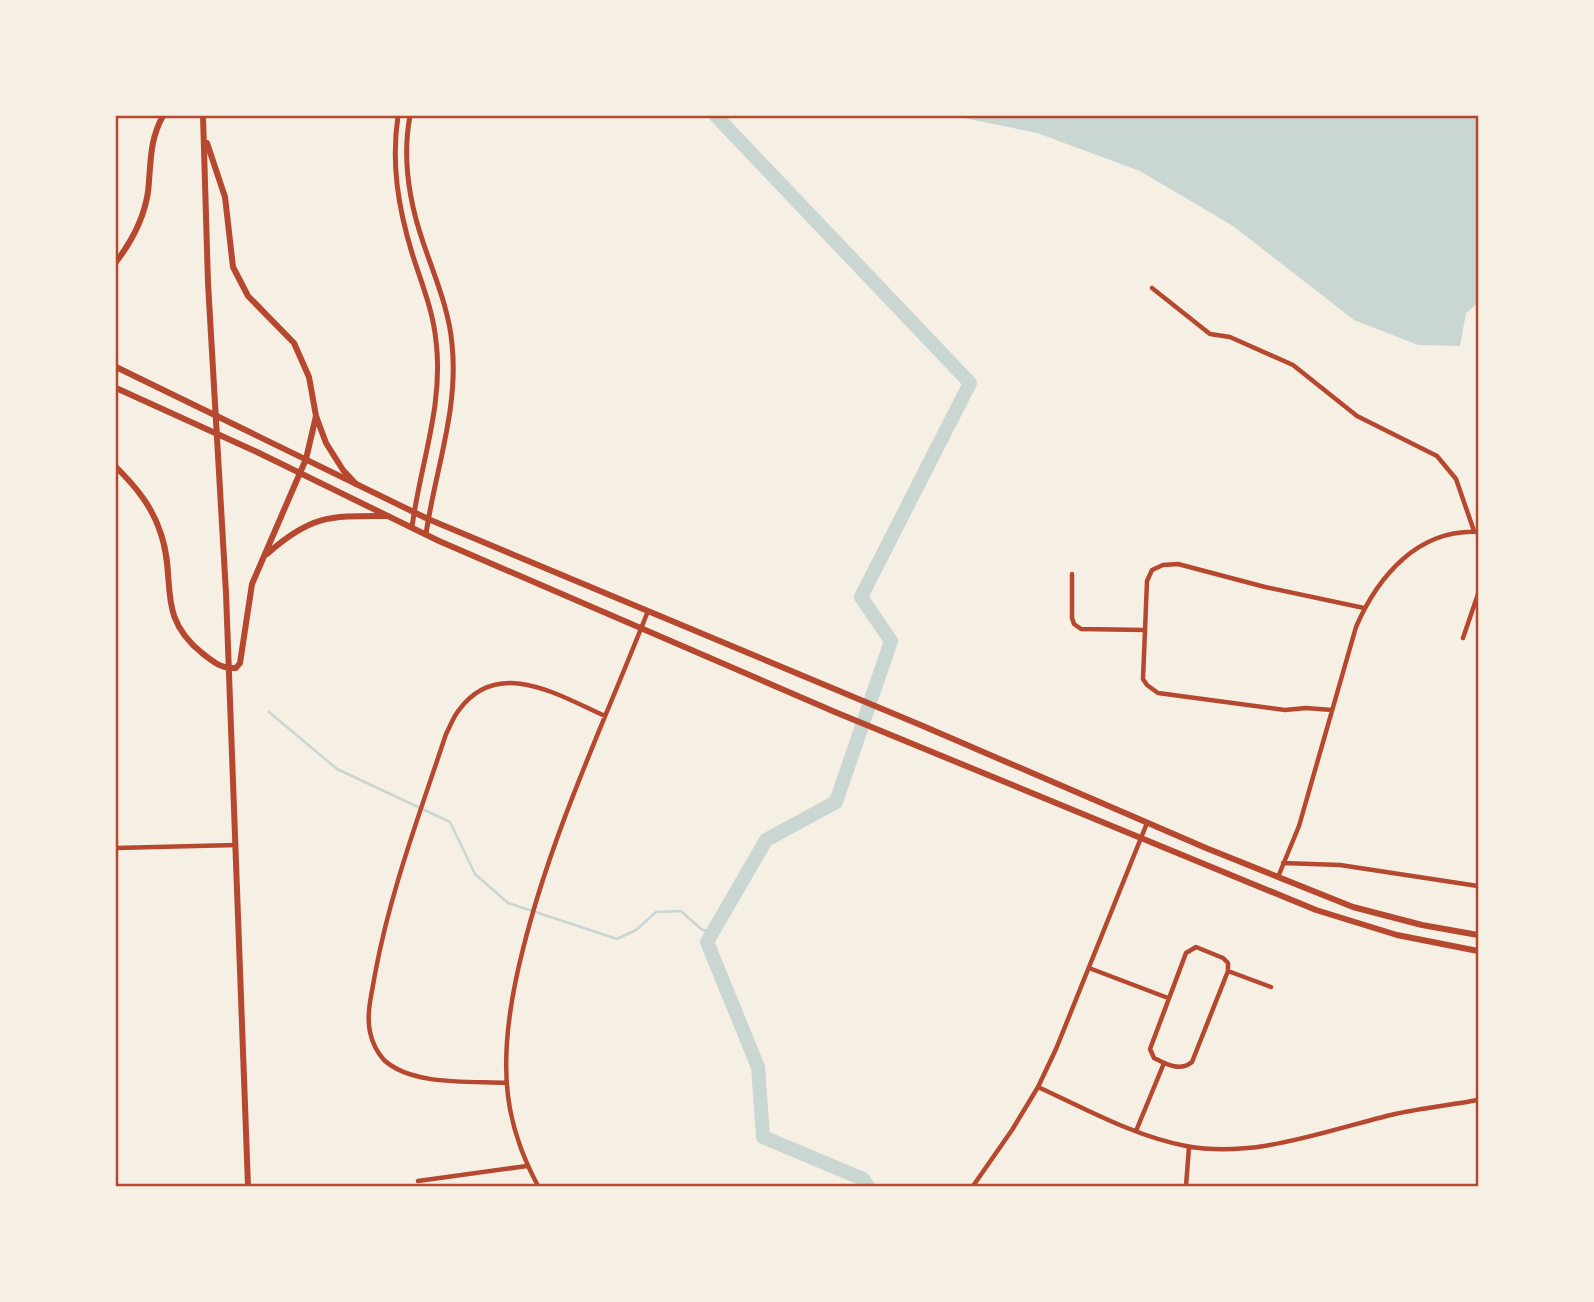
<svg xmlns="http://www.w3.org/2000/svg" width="1594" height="1302" font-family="Arial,sans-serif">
<rect width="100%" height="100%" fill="#f6efe4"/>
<path fill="#c9d6d2" d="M 954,116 L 1478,116 L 1478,303 L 1466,313 L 1460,346 L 1418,345 L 1354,320 L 1233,226 L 1140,171 L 1037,133 Z"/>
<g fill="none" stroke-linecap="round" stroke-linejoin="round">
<path stroke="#c9d6d2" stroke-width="2.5" d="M 269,712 L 337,769 L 450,822 L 475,874 L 508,903 L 617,939 L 636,930 L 656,912 L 681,911 L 701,929 L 712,933"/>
<path stroke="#c9d6d2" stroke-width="14" d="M 716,116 L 970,383 L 861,597 L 891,641 L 836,802 L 766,840 L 707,942 L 758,1067 L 763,1137 L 863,1179 L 868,1186"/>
<path stroke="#b5482f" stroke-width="4.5" d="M 1152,288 L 1210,334 L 1230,337 L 1293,365 L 1357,416 L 1437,456 L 1456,479 L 1474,531
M 1072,574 L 1072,618 L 1074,624 L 1081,629 L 1145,630
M 1463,638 L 1478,594
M 1332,710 L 1306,708 L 1285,710 L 1158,693 L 1147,685 L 1143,679 L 1147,581 L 1152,570 L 1163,565 L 1178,564 L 1265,587 L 1364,608
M 116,848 L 236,845
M 1283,863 L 1340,865 L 1478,886
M 1278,877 L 1299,826 L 1356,627 C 1378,576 1418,529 1478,532
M 1196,947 L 1223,958 L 1228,963 L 1228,971 L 1192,1062 C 1180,1072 1166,1064 1154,1058 L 1150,1049 L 1186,953 Z
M 1089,968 L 1168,998
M 1228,971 L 1271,987
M 507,1083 C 471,1081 412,1086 384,1060 C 377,1052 372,1042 370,1032 C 366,1013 372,993 375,974 C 390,892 420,813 446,734 C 450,727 453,717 459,710 C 498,657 558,695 605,716
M 1038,1087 C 1086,1109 1134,1136 1186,1146 C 1256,1159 1327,1130 1395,1114 C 1422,1108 1451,1105 1478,1100
M 1136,1131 L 1164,1063
M 418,1181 L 527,1166
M 538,1186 C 523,1158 512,1128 508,1096 C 502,1048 511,996 523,949 C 552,832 604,723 648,611
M 973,1186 L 1012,1130 L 1038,1087 L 1056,1049 L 1147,823
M 1186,1186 L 1189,1147"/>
<path stroke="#b5482f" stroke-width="5" d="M 398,116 C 391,163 398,207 412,253 C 421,282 433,310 436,341 C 444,405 420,465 412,527
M 410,116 C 402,158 409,201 423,242 C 434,275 449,309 452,344 C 459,409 435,471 426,534"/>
<path stroke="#b5482f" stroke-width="6" d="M 116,367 L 428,519 L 923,726 L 1206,848 L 1353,907 L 1422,925 L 1478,935
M 116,388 L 257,452 L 439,541 L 835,712 L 1316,910 L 1397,935 L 1478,951"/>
<path stroke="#b5482f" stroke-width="6" d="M 203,116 L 208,283 L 226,593 L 248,1186
M 207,143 L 225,197 L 233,267 L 248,296 L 294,343 L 309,377 L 316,416 L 326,443 L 343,470 L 356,484
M 116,262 C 132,241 144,219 148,192 C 151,165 149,140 163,116
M 116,467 C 136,487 152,506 161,534 C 177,581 155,615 202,653 C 214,662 221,669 236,668 L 240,663 L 252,584 L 306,459 L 316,416
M 267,554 C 312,514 331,516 388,516"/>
</g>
<rect width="1594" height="1302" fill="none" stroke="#f6efe4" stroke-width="234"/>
<rect x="117" y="117" width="1360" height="1068" fill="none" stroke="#b5482f" stroke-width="2.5"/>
</svg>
